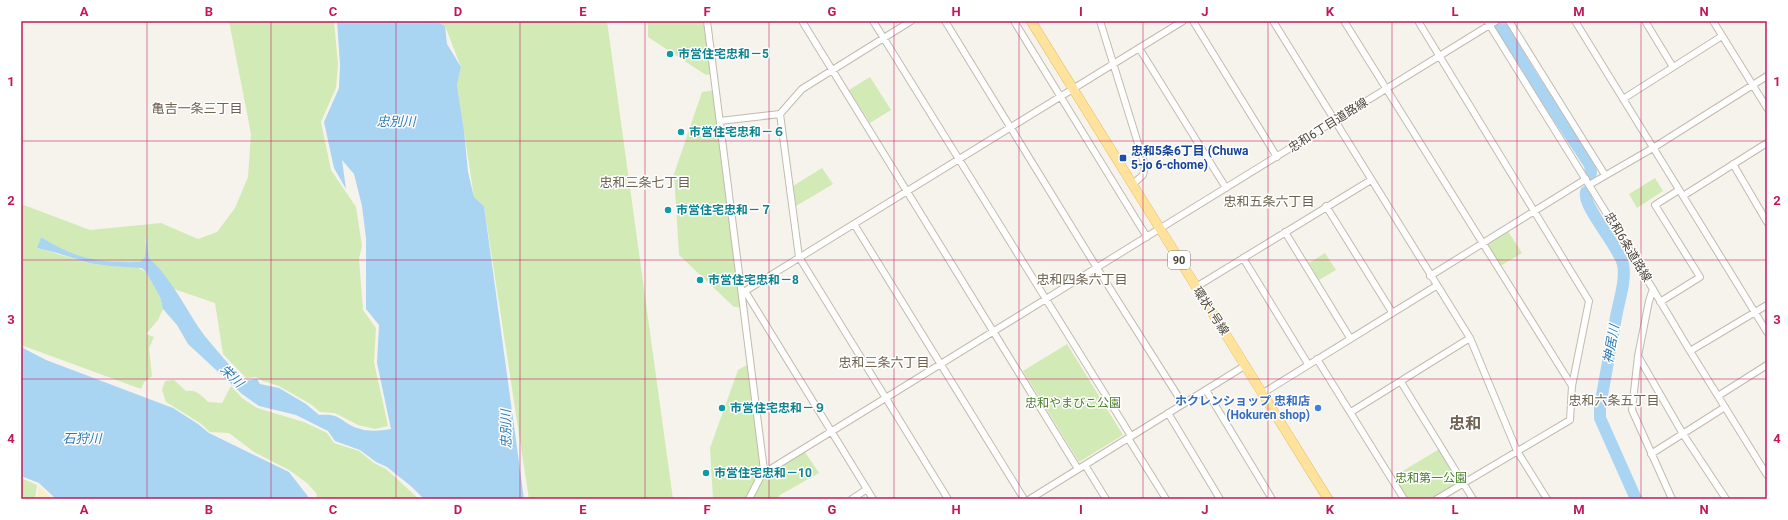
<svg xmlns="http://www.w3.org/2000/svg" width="1788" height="520" font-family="Roboto,'Noto Sans JP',sans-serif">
<rect width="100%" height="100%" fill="#f6f3ec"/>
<path fill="#d2eab5" d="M 229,21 L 334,21 L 338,64 L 336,88 L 321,122 L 331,170 L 356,207 L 362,246 L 359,259 L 363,310 L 376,328 L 374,362 L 388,426 L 375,429 L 358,425 L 335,413 L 320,412 L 312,405 L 279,386 L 263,381 L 256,377 L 246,378 L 223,354 L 215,303 L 174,289 L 155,264 L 149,258 L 145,236 L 145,257 L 140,262 C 102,264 74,259 41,237 L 37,248 L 89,263 L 110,266 L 137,267 L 146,272 L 160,297 L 163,309 L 158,320 L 146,334 L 154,337 L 149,348 L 152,376 L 144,382 L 141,389 L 21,345 L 21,204 L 90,230 L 161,223 L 198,239 L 217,232 L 235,208 L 248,177 L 251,134 Z
M 436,21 L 607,21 L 673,499 L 529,499 L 484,206 L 474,197 L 457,85 L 461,67 L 445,26 Z
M 648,21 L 707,21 L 714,74 L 706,75 L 648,37 Z
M 870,77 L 891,110 L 870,123 L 849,90 Z
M 716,90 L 744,307 L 734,307 L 679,255 L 674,174 L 702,92 Z
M 822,168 L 833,184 L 796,206 L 793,186 Z
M 1655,178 L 1663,191 L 1637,208 L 1629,194 Z
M 1506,228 L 1522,253 L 1497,268 L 1482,244 Z
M 1325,253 L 1336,270 L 1319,280 L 1309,263 Z
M 1067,344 L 1123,435 L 1079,462 L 1023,371 Z
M 750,363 L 764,470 L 803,449 L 819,473 L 780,495 L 777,499 L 713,499 L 710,448 L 738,370 Z
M 174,380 L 186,391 C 197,390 201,395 208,402 L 222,403 L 231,386 L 242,398 L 257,408 L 304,422 L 327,433 L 334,443 L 359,451 L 374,463 L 386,469 L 419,499 L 316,499 L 317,494 L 307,483 L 289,470 L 254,452 L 229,433 L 210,432 L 200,423 L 166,402 L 162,390 L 165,381 Z
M 1441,448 L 1463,483 L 1437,499 L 1404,499 L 1391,478 Z
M 21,478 L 37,485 L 35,499 L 21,499 Z"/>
<path fill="#f9efc9" d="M 39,486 L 53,499 L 37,499 Z"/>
<path fill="#a9d4f2" d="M 337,21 L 436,21 L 445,26 L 447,44 L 461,67 L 457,85 L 464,131 L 468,172 L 474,197 L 484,206 L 524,499 L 424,499 L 412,487 L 387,467 L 376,462 L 360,450 L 335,441 L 328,431 L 296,415 L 259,406 L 242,394 L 188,344 L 177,325 L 163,309 L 160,297 L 146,272 L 142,268 L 109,266 L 89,263 L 57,253 L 37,248 L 41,237 C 75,259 101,263 140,262 L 145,257 L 146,236 L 149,258 C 172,279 186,310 204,335 C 217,351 230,366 245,381 L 257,379 L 260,384 L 279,388 L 306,404 L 319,415 C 341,413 339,421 357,428 C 368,432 379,431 391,429 L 377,363 L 379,325 L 366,309 L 366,238 L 362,206 L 354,174 L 342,160 L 346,189 L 334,168 L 324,122 L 339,88 L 340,65 Z
M 21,347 L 46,360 L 173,408 L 198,424 L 209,433 L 289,472 L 310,499 L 56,499 L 39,483 L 21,476 Z"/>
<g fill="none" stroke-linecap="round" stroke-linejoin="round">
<path stroke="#a9d4f2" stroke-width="12" d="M 1498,21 L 1532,77 L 1590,165 L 1591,173
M 1586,192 C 1582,206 1618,245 1623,264 C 1626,279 1620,298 1617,312 C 1611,343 1606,375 1600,406 L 1600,418 L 1636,499"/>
<defs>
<path id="minor" d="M 707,21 L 764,470 L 749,499
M 802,21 L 1078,469
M 873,21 L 1131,436
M 945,21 L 1097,268 L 1183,404
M 1014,21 L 1147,237
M 1100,21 L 1145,166 L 1143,175 L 1133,184
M 1193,21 L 1277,157
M 1273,21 L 1470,338 L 1517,451 L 1547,499
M 1344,21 L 1572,386
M 1418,21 L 1589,301 L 1572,386 L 1570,420 L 1437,499
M 1487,21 L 1630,251 L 1690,351 L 1767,475
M 1509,21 L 1605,175
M 1575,21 L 1767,332
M 1645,21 L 1673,67
M 1713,21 L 1767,108
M 1139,48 L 1226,188
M 1623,99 L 1722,36
M 780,114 L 799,257 L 948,499
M 720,121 L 780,114 L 802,89 L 911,21
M 1733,164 L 1767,222
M 1589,185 L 1653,148 L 1767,76
M 1683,196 L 1767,143
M 1326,206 L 1392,312
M 854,224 L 1024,499
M 1285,232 L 1350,338
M 1243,258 L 1308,364
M 1430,276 L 1586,179
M 1196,287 L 1371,180
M 1653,289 L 1649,301 L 1638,356 L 1632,410 L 1672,499
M 745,291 L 873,499
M 742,293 L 1183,21
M 1660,302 L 1700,277 L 1655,205 L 1679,190
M 1690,351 L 1767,305
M 1638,356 L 1683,434 L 1726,499
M 1317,359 L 1404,499
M 1401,382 L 1473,499
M 1206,390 L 1272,499
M 1263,393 L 1436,286
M 1718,396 L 1767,365
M 1351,412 L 1470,338
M 1168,413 L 1220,499
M 1128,438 L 1166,499
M 1651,454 L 1725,407
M 1085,465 L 1106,499
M 764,470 L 769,470 L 1496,21
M 852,499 L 867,489
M 1030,499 L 1246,365"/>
<path id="primary" d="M 1031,21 L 1328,499"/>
</defs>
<use href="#minor" stroke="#c2bbae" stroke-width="8"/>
<use href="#primary" stroke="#e6c16a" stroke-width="10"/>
<use href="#minor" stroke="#fff" stroke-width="6"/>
<use href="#primary" stroke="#ffe39c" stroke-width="9"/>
</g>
<path fill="none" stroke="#c2185b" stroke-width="1" stroke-opacity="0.55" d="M 147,21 L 147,499M 271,21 L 271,499M 396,21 L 396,499M 520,21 L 520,499M 645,21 L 645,499M 769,21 L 769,499M 894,21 L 894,499M 1019,21 L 1019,499M 1143,21 L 1143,499M 1268,21 L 1268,499M 1392,21 L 1392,499M 1517,21 L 1517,499M 1641,21 L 1641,499M 21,141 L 1767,141M 21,260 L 1767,260M 21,379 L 1767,379"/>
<g fill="#0f9aa8" stroke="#fff" stroke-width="1.5">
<circle cx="670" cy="54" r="4"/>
<circle cx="681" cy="132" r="4"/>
<circle cx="668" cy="210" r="4"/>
<circle cx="700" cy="280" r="4"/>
<circle cx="722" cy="408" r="4"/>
<circle cx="706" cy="473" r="4"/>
</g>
<rect fill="#1a4fb4" stroke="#fff" stroke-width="1.5" x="1119" y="154" width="8" height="8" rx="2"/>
<circle fill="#3f7fe0" stroke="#fff" stroke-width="1.5" cx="1318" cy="408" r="4"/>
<g text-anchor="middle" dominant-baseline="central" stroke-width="3" stroke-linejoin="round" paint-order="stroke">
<rect fill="#fff" stroke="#817c74" stroke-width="1" x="1168" y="251" width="22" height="18" rx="3"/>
<g font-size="11" font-weight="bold" fill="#4b4439">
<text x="1179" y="260">90</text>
</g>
<g font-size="12" font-weight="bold" fill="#0d838f" stroke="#fff" text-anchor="start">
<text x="678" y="54">市営住宅忠和－5</text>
<text x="689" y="132">市営住宅忠和－６</text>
<text x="676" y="210">市営住宅忠和－７</text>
<text x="708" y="280">市営住宅忠和－8</text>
<text x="730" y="408">市営住宅忠和－９</text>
<text x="714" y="473">市営住宅忠和－10</text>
</g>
<g font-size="12" fill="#4b4439" stroke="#fff">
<text transform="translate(1328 125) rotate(-32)">忠和6丁目道路線</text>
<text transform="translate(1628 247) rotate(59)">忠和6条道路線</text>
<text transform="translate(1211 311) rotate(57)">環状1号線</text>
</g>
<g font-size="12" font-weight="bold" fill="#164399" stroke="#fff" text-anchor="start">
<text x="1131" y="151">忠和5条6丁目 (Chuwa<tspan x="1131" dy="14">5-jo 6-chome)</tspan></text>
</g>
<g font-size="12" font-weight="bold" fill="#366cbe" stroke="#fff" text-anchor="end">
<text x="1310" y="401">ホクレンショップ 忠和店<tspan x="1310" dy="14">(Hokuren shop)</tspan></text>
</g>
<g font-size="12" fill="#4a7f2a" stroke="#fff">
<text x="1073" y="403">忠和やまびこ公園</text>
<text x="1431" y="478">忠和第一公園</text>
</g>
<g font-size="13" fill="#6e6250" stroke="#fff">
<text x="197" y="108">亀吉一条三丁目</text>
<text x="645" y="182">忠和三条七丁目</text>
<text x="1269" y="201">忠和五条六丁目</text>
<text x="1082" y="279">忠和四条六丁目</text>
<text x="884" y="362">忠和三条六丁目</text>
<text x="1614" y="400">忠和六条五丁目</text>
</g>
<g font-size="13" font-style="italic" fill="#2e7ab2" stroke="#fff">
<text x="396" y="121">忠別川</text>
<text transform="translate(1611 344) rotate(-80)">神居川</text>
<text transform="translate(232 376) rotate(44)">栄川</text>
<text transform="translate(506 429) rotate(-91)">忠別川</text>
<text x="82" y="438">石狩川</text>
</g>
<g font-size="16" font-weight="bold" fill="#6e6250" stroke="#fff">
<text x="1465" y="423">忠和</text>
</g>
</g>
<rect width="1788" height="520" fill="none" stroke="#ffffff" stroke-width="44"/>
<rect x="22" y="22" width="1744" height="476" fill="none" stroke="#c2185b" stroke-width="1.5"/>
<g font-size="13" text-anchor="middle" font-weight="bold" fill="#c2185b">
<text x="84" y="16">A</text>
<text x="209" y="16">B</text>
<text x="333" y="16">C</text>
<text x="458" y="16">D</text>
<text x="583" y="16">E</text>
<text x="707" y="16">F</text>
<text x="832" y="16">G</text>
<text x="956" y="16">H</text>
<text x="1081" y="16">I</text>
<text x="1205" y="16">J</text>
<text x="1330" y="16">K</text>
<text x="1455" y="16">L</text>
<text x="1579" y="16">M</text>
<text x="1704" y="16">N</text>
<text x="11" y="86">1</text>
<text x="1777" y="86">1</text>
<text x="11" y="205">2</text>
<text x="1777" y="205">2</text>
<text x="11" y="324">3</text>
<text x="1777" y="324">3</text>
<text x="11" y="443">4</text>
<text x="1777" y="443">4</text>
<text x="84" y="514">A</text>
<text x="209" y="514">B</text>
<text x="333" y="514">C</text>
<text x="458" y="514">D</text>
<text x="583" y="514">E</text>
<text x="707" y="514">F</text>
<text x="832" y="514">G</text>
<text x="956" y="514">H</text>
<text x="1081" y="514">I</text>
<text x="1205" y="514">J</text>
<text x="1330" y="514">K</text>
<text x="1455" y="514">L</text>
<text x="1579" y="514">M</text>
<text x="1704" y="514">N</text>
</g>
</svg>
